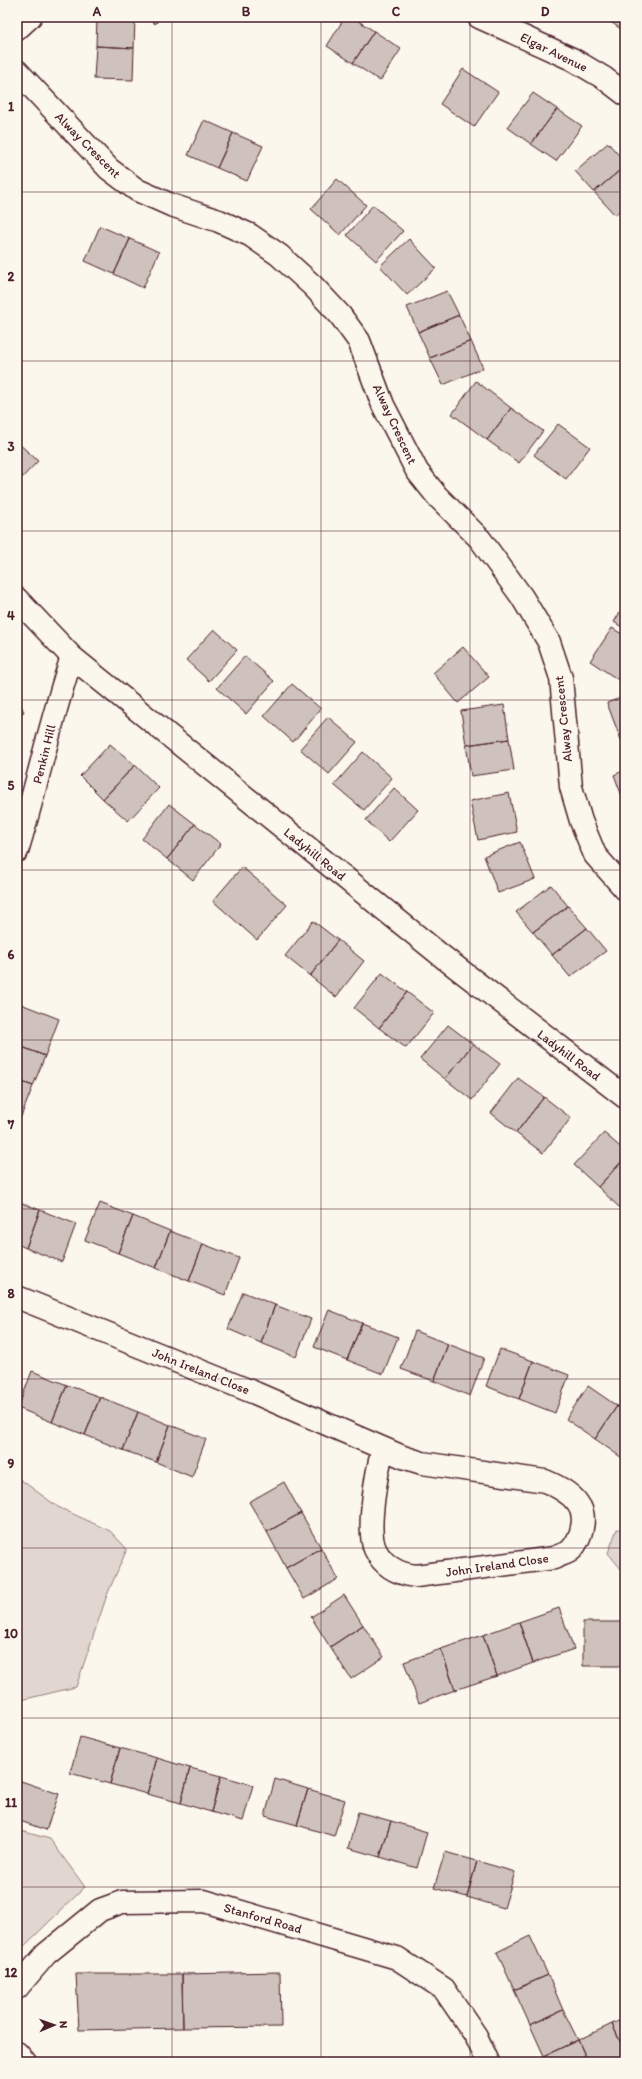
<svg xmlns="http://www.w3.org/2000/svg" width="642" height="2079" font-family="Itim,sans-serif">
<rect width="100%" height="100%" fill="#fbf7ec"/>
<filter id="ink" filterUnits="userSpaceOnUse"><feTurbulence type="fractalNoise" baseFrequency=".025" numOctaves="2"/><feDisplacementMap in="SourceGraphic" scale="8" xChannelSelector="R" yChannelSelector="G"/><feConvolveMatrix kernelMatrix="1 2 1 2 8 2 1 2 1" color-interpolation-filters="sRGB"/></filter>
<g filter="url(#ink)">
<path fill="#e2d7d0" stroke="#967b7e" d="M 17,1477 L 58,1507 L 110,1531 L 127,1549 L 107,1595 L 76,1687 L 17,1701 Z
M 617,1529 L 625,1530 L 625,1574 L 608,1553 Z
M 17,1830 L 50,1839 L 85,1887 L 17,1953 Z"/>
<path fill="#cfc2bc" stroke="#4a1f2b" d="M 97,17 L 135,17 L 134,48 L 96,46 Z
M 149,17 L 162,17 L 155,24 Z
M 345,17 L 352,17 L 374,31 L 353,63 L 327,46 Z
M 603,17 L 625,17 L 625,22 L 621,29 Z
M 374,31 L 401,49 L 380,81 L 353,63 Z
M 96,46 L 134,48 L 133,80 L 94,79 Z
M 463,69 L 498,92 L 474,127 L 440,104 Z
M 533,93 L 557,109 L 531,144 L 507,127 Z
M 557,109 L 582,126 L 556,161 L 531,144 Z
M 204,120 L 233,133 L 217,168 L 188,155 Z
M 233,133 L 263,146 L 247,181 L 217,168 Z
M 608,143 L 625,162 L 625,166 L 594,192 L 575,171 Z
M 17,149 L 21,149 L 17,184 Z
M 625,166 L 625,207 L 615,215 L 594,192 Z
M 337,179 L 366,205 L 340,235 L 311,209 Z
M 373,205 L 403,231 L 376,261 L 347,235 Z
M 100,226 L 130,239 L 114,274 L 85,261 Z
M 130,239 L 159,252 L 143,288 L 114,274 Z
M 409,239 L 436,268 L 407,295 L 380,266 Z
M 447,291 L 459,315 L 418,332 L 407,307 Z
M 459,315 L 471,341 L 430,358 L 418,332 Z
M 471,341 L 483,368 L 443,385 L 430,358 Z
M 476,381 L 511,408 L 487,440 L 452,414 Z
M 511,408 L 543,431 L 519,463 L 487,440 Z
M 558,424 L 590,447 L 566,479 L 534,455 Z
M 17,442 L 38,461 L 17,483 Z
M 625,604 L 625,629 L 614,622 Z
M 612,628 L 625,636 L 623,683 L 590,661 Z
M 214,629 L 237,650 L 209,681 L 186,660 Z
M 463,647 L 489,677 L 458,703 L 433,673 Z
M 245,656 L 274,681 L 246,714 L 217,688 Z
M 292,684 L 321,709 L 293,742 L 264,716 Z
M 17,696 L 24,712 L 17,715 Z
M 625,696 L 625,733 L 619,735 L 607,703 Z
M 504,705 L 509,739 L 466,745 L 461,711 Z
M 328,717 L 357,742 L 329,774 L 300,749 Z
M 625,733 L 625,749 L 619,735 Z
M 509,739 L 514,770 L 471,776 L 466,745 Z
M 110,744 L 135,765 L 103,799 L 80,776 Z
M 363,752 L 392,778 L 364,810 L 334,785 Z
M 135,765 L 159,788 L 128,821 L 103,799 Z
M 625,770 L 625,804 L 614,775 Z
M 394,788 L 418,810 L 389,842 L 366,820 Z
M 509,793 L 517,832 L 478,840 L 470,801 Z
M 169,804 L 195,824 L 167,859 L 142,839 Z
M 195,824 L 221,844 L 193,880 L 167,859 Z
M 520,842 L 535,879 L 498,893 L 484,856 Z
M 242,867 L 287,905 L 257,940 L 213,901 Z
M 551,885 L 568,906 L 533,932 L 516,912 Z
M 568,906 L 587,928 L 552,955 L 533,932 Z
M 313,921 L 338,940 L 310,976 L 285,956 Z
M 587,928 L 606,951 L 570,977 L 552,955 Z
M 338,940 L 364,961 L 336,997 L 310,976 Z
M 382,973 L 407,992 L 379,1028 L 354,1008 Z
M 407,992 L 434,1013 L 406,1048 L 379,1028 Z
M 21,1004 L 59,1019 L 45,1056 L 17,1045 L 17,1014 Z
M 448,1025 L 473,1044 L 445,1079 L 420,1059 Z
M 473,1044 L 500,1064 L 472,1100 L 445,1079 Z
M 17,1045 L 45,1056 L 33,1086 L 17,1080 Z
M 518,1078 L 544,1097 L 516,1133 L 491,1113 Z
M 17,1080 L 33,1086 L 20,1119 L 17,1118 Z
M 544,1097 L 571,1118 L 543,1153 L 516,1133 Z
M 604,1133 L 625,1151 L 625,1158 L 598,1187 L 574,1165 Z
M 625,1158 L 625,1207 L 622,1210 L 598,1187 Z
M 17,1201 L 40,1210 L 26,1248 L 17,1244 Z
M 100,1203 L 133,1216 L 118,1253 L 85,1240 Z
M 40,1210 L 76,1224 L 62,1262 L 26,1248 Z
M 133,1216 L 170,1231 L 156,1268 L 118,1253 Z
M 170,1231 L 203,1244 L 189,1281 L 156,1268 Z
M 203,1244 L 239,1258 L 225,1295 L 189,1281 Z
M 243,1292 L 275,1305 L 261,1343 L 228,1329 Z
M 275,1305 L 311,1319 L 296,1357 L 261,1343 Z
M 329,1310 L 362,1323 L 347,1360 L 314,1347 Z
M 362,1323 L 398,1337 L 383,1374 L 347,1360 Z
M 415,1331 L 448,1344 L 434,1381 L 401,1369 Z
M 448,1344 L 484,1358 L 470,1396 L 434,1381 Z
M 500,1349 L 533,1361 L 519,1399 L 486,1386 Z
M 533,1361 L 569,1375 L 555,1413 L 519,1399 Z
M 32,1371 L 67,1385 L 52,1422 L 18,1408 Z
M 67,1385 L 100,1397 L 85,1435 L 52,1422 Z
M 588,1386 L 617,1406 L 595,1439 L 566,1419 Z
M 100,1397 L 138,1412 L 123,1450 L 85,1435 Z
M 617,1406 L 625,1412 L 625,1460 L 595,1439 Z
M 138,1412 L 170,1425 L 156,1462 L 123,1450 Z
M 170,1425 L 206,1439 L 192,1477 L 156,1462 Z
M 284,1482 L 301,1513 L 267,1532 L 249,1502 Z
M 301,1513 L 321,1548 L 286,1568 L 267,1532 Z
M 321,1548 L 338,1579 L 304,1599 L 286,1568 Z
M 344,1595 L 363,1625 L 330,1647 L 311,1617 Z
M 559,1608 L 574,1649 L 533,1663 L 519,1622 Z
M 519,1622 L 533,1663 L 497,1676 L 483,1635 Z
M 583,1622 L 625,1622 L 625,1666 L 583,1666 Z
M 363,1625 L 384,1657 L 351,1679 L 330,1647 Z
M 483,1635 L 497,1676 L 455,1690 L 441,1649 Z
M 441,1649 L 455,1690 L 419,1703 L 404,1662 Z
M 80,1737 L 120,1748 L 110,1784 L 70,1773 Z
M 120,1748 L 157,1758 L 147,1794 L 110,1784 Z
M 157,1758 L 190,1768 L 181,1803 L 147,1794 Z
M 190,1768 L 221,1776 L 211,1812 L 181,1803 Z
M 221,1776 L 253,1785 L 243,1821 L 211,1812 Z
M 275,1779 L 308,1789 L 297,1825 L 265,1816 Z
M 17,1780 L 21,1781 L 17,1794 Z
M 21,1781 L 59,1794 L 46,1830 L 17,1820 L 17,1794 Z
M 308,1789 L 345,1800 L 334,1836 L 297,1825 Z
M 358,1812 L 391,1821 L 380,1857 L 348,1848 Z
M 391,1821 L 427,1832 L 417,1868 L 380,1857 Z
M 445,1852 L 477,1861 L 467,1897 L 434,1888 Z
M 477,1861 L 515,1872 L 504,1908 L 467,1897 Z
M 530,1936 L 548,1975 L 514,1990 L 497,1952 Z
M 280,1972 L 281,2027 L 183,2028 L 182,1974 Z
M 76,1974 L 182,1974 L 183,2028 L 79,2030 Z
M 548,1975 L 563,2010 L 530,2025 L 514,1990 Z
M 563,2010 L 578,2040 L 544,2056 L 530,2025 Z
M 625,2018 L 625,2052 L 612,2024 Z
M 612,2024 L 625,2052 L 625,2057 L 615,2062 L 588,2062 L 578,2040 Z
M 578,2040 L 588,2062 L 547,2062 L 544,2056 Z"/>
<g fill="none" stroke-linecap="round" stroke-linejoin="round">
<defs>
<path id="minor" d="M 479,17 L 572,59 L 604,78 L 625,94
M 17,29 L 30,17
M 17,71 L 109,169 L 137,190 L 171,205 L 219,221 L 250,235 L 279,255 L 313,286 L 340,315 L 359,341 L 383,405 L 417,471 L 437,496 L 480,539 L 522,597 L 549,642 L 561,678 L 571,787 L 581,821 L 595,855 L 625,889
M 17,599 L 72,657 L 443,957 L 625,1097
M 17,851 C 37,787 50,721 72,657
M 17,1297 L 255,1393 L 403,1457 L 422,1463 L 545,1481 C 557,1486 571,1493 578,1504 C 588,1517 581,1539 571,1550 C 567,1554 559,1555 554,1558 L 416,1576 C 398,1574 383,1566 375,1549 C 366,1529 377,1470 383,1449
M 17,1988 L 46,1954 L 100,1910 L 122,1902 L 204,1901 L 397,1958 L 444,1989 L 476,2036 L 488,2062"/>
<path id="tertiary" d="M 17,2053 L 25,2062"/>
</defs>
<use href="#minor" stroke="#4a1f2b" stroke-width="25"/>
<use href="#tertiary" stroke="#4a1f2b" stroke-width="25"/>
<use href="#minor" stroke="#fbf7ec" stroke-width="22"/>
<use href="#tertiary" stroke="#fbf7ec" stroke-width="22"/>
</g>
</g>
<path fill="none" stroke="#4a1f2b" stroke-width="1" stroke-opacity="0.55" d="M 172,17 L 172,2062M 321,17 L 321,2062M 470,17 L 470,2062M 17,192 L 625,192M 17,361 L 625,361M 17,531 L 625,531M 17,700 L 625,700M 17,870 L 625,870M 17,1040 L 625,1040M 17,1209 L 625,1209M 17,1379 L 625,1379M 17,1548 L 625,1548M 17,1718 L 625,1718M 17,1887 L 625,1887"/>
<g text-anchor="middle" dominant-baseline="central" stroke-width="3" stroke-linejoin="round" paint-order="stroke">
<g font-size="13" fill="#4a1f2b" stroke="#fbf7ec">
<text transform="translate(554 52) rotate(26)">Elgar Avenue</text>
<text transform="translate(88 145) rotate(45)">Alway Crescent</text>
<text transform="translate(395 424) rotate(65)">Alway Crescent</text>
<text transform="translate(563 719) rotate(-96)">Alway Crescent</text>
<text transform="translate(44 754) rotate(-76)">Penkin Hill</text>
<text transform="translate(315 854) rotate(39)">Ladyhill Road</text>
<text transform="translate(569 1055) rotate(37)">Ladyhill Road</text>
<text transform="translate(201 1371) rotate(22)">John Ireland Close</text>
<text transform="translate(497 1565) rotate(-8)">John Ireland Close</text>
<text transform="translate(263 1918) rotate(16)">Stanford Road</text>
</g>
</g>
<rect width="642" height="2079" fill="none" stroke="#fbf7ec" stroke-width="44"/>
<g transform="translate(54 2025) rotate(88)" stroke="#fbf7ec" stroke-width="3" paint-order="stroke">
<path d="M0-3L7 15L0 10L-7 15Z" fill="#4a1f2b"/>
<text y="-6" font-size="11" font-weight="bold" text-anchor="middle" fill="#4a1f2b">N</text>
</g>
<rect x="22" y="22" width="598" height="2035" fill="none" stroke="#4a1f2b" stroke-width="1.5"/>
<g font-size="13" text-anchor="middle" font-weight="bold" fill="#4a1f2b">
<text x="97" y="16">A</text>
<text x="246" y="16">B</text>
<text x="396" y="16">C</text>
<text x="545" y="16">D</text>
<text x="11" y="111">1</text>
<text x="11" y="281">2</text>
<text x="11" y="451">3</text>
<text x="11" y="620">4</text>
<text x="11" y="790">5</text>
<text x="11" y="959">6</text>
<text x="11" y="1129">7</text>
<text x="11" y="1298">8</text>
<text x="11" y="1468">9</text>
<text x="11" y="1638">10</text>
<text x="11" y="1807">11</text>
<text x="11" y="1977">12</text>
</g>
</svg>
